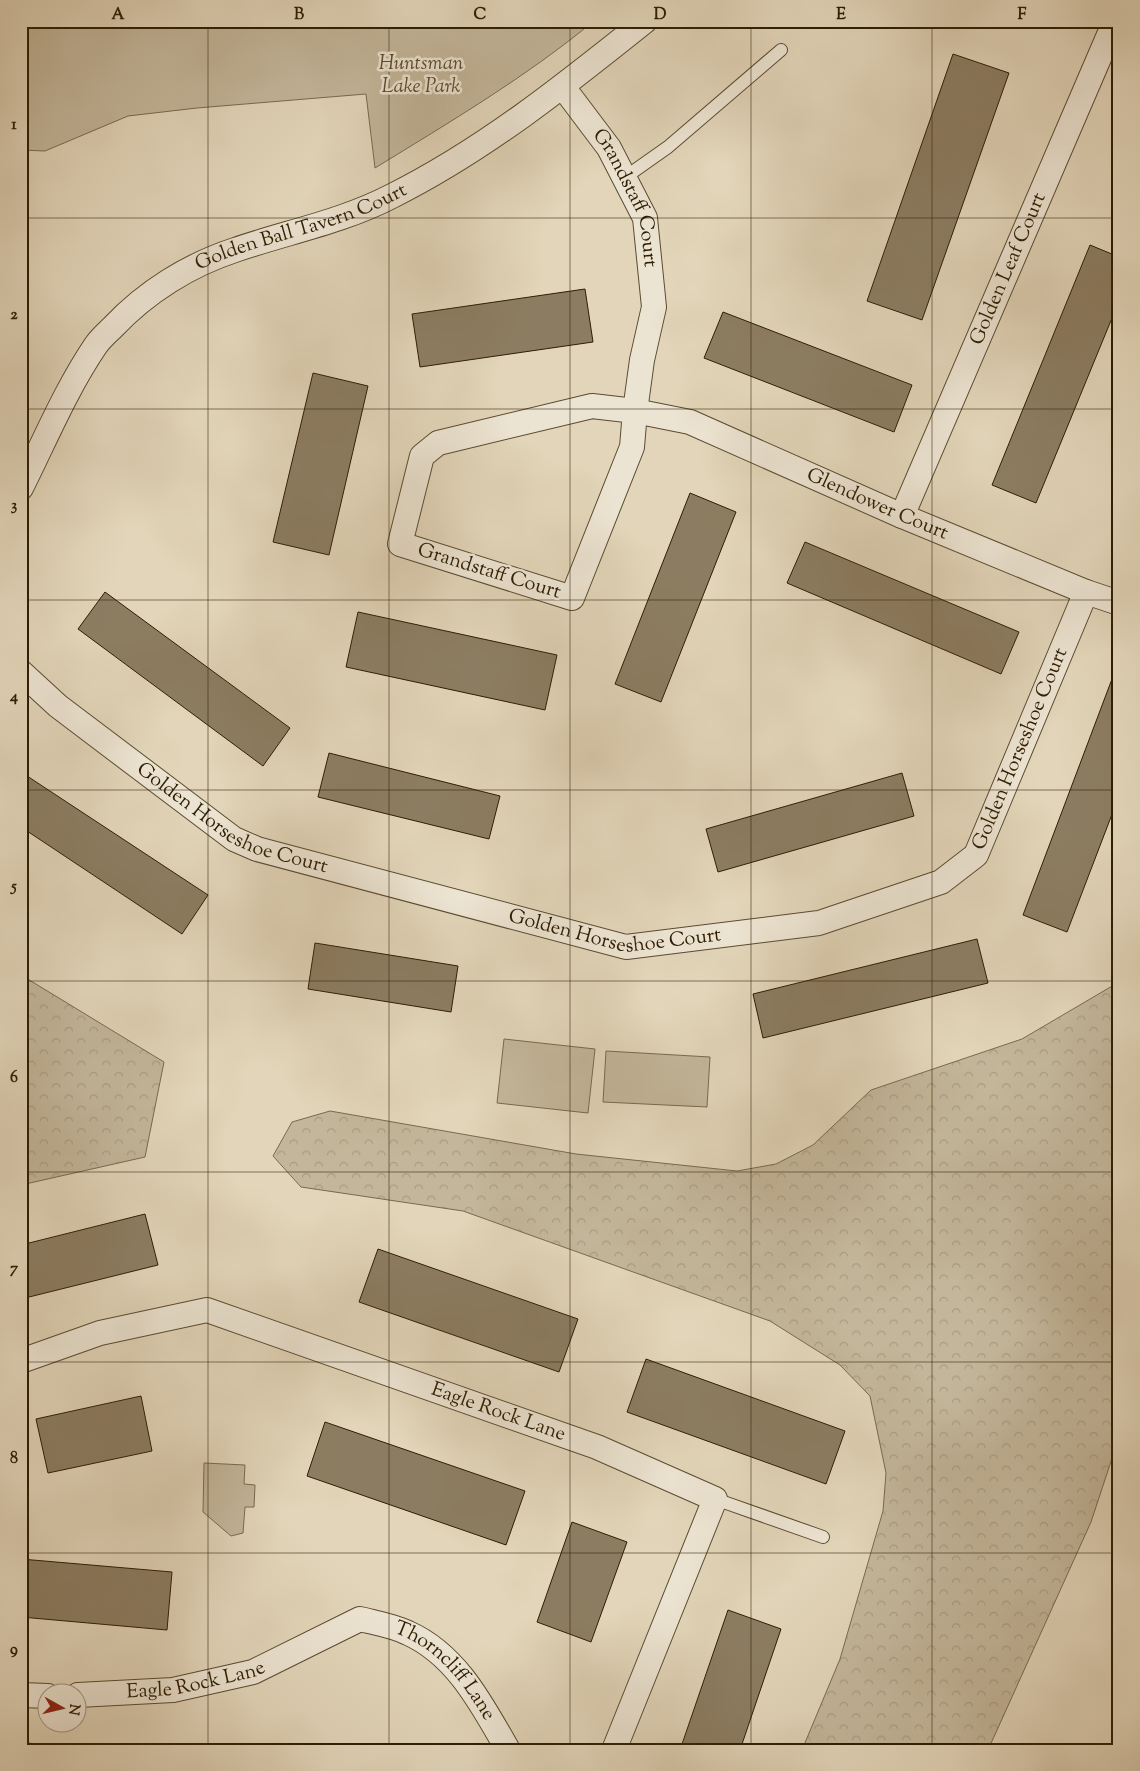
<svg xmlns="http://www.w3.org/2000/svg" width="1140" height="1771" font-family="'Sorts Mill Goudy',serif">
<defs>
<pattern id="forest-crowns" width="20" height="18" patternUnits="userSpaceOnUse" patternTransform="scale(1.25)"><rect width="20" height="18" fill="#c3b69a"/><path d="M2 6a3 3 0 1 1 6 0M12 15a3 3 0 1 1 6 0" fill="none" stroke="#a89c83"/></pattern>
</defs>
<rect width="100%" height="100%" fill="#e2d5b9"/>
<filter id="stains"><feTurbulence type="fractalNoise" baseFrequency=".004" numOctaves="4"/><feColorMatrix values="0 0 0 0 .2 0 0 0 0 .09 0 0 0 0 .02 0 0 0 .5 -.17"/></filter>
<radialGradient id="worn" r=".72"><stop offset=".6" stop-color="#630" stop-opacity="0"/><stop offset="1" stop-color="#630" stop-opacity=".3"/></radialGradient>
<path fill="#c3b69a" stroke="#786a4e" d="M 21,21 L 594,21 C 526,77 450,122 375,168 L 366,94 L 197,108 L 128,116 L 45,151 L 21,150 Z
M 504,1039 L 595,1049 L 588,1113 L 497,1103 Z
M 606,1051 L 710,1057 L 707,1107 L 603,1102 Z
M 204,1463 L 245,1465 L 244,1484 L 255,1485 L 254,1507 L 245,1507 L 243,1533 L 231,1536 L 203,1512 Z"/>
<path fill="url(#forest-crowns)" stroke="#786a4e" d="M 21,975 L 164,1062 L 145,1157 L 21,1185 Z
M 1119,982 L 1119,1437 L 1091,1522 L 988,1750 L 802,1750 L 840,1659 L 883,1511 L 886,1473 L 870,1396 L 840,1365 L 770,1321 L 463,1211 L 301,1187 L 273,1156 L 292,1122 L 330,1111 L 576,1154 L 737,1171 L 776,1164 L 813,1145 L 871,1090 L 1022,1039 Z"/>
<path fill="#8c7d62" stroke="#2e1d03" d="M 953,54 L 1009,73 L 922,320 L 867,301 Z
M 1090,245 L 1119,257 L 1119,301 L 1036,503 L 992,485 Z
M 585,289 L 593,342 L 420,367 L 412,314 Z
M 723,312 L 912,385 L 894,432 L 704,358 Z
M 313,373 L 368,386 L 329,555 L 273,542 Z
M 690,493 L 736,512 L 661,702 L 615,684 Z
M 805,542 L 1019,632 L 1001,674 L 787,583 Z
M 105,592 L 290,728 L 263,766 L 78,629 Z
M 358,612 L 557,655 L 545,710 L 346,667 Z
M 1115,671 L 1119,672 L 1119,796 L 1067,932 L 1023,915 Z
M 329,753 L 500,796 L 489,839 L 318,797 Z
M 21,772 L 208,895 L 182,934 L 21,827 Z
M 902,773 L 914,816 L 718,872 L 706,829 Z
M 977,939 L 988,983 L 763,1038 L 753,994 Z
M 315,943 L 458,966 L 451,1012 L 308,989 Z
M 145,1214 L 158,1265 L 21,1299 L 21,1245 Z
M 378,1249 L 578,1319 L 559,1372 L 359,1302 Z
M 646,1359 L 845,1431 L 826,1484 L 627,1412 Z
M 141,1396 L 152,1451 L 48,1473 L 36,1419 Z
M 325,1422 L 525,1491 L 506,1545 L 307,1476 Z
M 572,1522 L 627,1542 L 591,1642 L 537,1622 Z
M 21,1559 L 172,1572 L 167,1630 L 21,1617 Z
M 728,1610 L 781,1629 L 740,1750 L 680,1750 Z
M 27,1743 L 101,1750 L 26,1750 Z"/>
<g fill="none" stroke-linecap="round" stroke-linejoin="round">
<defs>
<path id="lane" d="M 624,178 L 668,147 L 781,50
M 715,1499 L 823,1537"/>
<g id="street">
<path id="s1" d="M 563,87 L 609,148 L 645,218 L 654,307 L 642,360 L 635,411 L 690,422 L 902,516 L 1086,592 L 1119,603"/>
<path d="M 592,406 L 635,411 L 632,447 L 572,598 L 400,544 L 422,456 L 438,443 Z"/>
<path id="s2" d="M 21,488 C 45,440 66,389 96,345 C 101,338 107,333 113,327 C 146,292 189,265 235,250 C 287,232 342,222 392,196 C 484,150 565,85 645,21"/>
<path id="s3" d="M 902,516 L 1115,21"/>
<path id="s4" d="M 21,672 L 58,706 L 234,839 L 257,849 L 626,947 L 819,923 L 941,882 L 976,855 L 1086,592"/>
<path id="s5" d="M 21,1361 L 100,1333 L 207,1310 L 597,1447 L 715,1499 L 614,1750"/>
<path d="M 21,1695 L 48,1696"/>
<path id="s6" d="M 78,1695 L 173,1690 L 253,1672 L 360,1619 C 376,1623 394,1626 408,1633 C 457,1655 482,1705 508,1750"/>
</g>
</defs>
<use href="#lane" stroke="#5b4b30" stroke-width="14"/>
<use href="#street" stroke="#5b4b30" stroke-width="26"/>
<use href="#lane" stroke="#ece4d2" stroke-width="12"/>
<use href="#street" stroke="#ece4d2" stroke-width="24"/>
</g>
<path fill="none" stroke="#2e1d03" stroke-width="1" stroke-opacity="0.55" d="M 208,21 L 208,1750M 389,21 L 389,1750M 570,21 L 570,1750M 751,21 L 751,1750M 932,21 L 932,1750M 21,218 L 1119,218M 21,409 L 1119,409M 21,600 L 1119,600M 21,790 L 1119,790M 21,981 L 1119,981M 21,1172 L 1119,1172M 21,1362 L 1119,1362M 21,1553 L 1119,1553"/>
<g text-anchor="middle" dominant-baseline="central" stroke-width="5" stroke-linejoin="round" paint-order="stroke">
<g font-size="20" font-style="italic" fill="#5b4b30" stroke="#ece4d2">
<text x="421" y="64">Huntsman<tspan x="421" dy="23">Lake Park</tspan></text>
</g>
<g font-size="20" fill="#2e1d03" stroke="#ece4d2">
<text stroke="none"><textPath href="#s1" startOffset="130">Grandstaff Court</textPath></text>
<text stroke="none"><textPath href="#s2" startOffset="402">Golden Ball Tavern Court</textPath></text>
<text stroke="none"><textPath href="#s3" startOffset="269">Golden Leaf Court</textPath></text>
<text stroke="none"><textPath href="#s1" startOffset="611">Glendower Court</textPath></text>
<text transform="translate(489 572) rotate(17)">Grandstaff Court</text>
<text stroke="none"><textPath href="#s4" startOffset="1160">Golden Horseshoe Court</textPath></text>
<text stroke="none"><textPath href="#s4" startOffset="260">Golden Horseshoe Court</textPath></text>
<text stroke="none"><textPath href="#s4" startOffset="665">Golden Horseshoe Court</textPath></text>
<text stroke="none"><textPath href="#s5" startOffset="502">Eagle Rock Lane</textPath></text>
<text stroke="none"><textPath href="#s6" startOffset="400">Thorncliff Lane</textPath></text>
<text stroke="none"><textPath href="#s6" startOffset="119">Eagle Rock Lane</textPath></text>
</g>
</g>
<rect width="1140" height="1771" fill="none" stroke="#e2d5b9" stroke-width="55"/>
<g transform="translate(62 1708) rotate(98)"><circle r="24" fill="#ece4d2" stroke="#a0947f"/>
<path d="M0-4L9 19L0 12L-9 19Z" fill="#8f2418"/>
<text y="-8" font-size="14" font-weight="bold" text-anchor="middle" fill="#2e1d03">N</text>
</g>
<rect x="28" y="28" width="1084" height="1716" fill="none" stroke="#2e1d03" stroke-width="2"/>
<g font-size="16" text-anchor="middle" font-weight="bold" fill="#2e1d03">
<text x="118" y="19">A</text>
<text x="299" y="19">B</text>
<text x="480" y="19">C</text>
<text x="660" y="19">D</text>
<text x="841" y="19">E</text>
<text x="1022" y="19">F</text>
<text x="14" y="129">1</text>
<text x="14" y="319">2</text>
<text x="14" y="510">3</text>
<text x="14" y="701">4</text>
<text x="14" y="891">5</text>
<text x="14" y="1082">6</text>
<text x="14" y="1273">7</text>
<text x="14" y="1463">8</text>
<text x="14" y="1654">9</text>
</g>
<rect width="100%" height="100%" filter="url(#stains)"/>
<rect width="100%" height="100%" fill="url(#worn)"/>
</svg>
